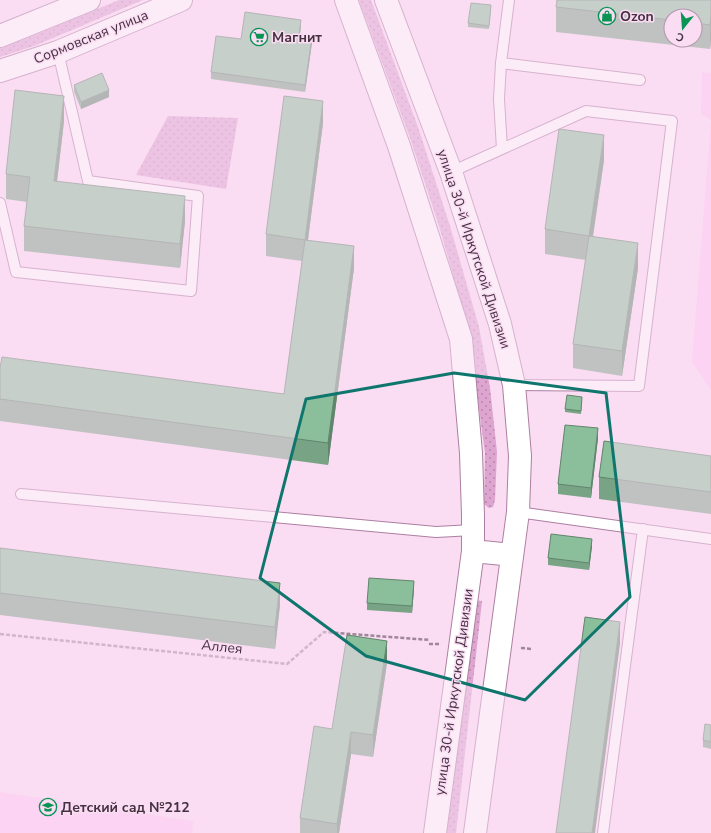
<svg xmlns="http://www.w3.org/2000/svg" width="711" height="833" font-family="'Nunito Sans',sans-serif">
<defs>
<pattern id="grass-dots" width="8" height="8" patternUnits="userSpaceOnUse"><rect width="8" height="8" fill="#dda5d0"/><path d="M2 2h.1M6 6h.1" fill="none" stroke="#b587aa" stroke-width="1.8" stroke-linecap="round"/></pattern>
</defs>
<rect width="100%" height="100%" fill="#fadcf3"/>
<path fill="#ffc7f2" d="M 702,72 L 711,73 L 711,120 L 701,114 Z
M 711,121 L 711,390 L 692,362 Z
M 0,792 L 193,821 L 192,833 L 0,833 Z"/>
<path fill="url(#grass-dots)" d="M 119,0 L 143,0 L 34,46 L 0,57 L 0,47 L 27,38 Z
M 359,0 L 371,0 L 418,127 L 450,226 L 479,327 L 490,388 L 497,452 L 495,500 L 493,507 L 489,508 L 484,504 L 485,453 L 468,327 L 439,226 L 410,138 Z
M 168,116 L 238,118 L 226,189 L 136,175 Z
M 473,600 L 482,601 L 456,833 L 443,833 Z"/>
<g fill="none" stroke-linecap="round" stroke-linejoin="round">
<defs>
<path id="lane" d="M 501,63 L 640,80
M 502,149 L 499,99 L 501,63 L 509,0
M 451,172 L 586,111 L 672,121 L 639,386 L 514,385
M 0,203 L 16,272 L 191,291 L 198,196 L 88,181 L 58,52
M 21,494 L 436,532 L 473,530
M 518,512 L 711,539
M 603,833 L 643,529"/>
<path id="secondary" d="M 346,0 L 399,146 L 461,339 L 471,453 L 473,515 L 473,551 L 435,833
M 386,0 L 451,172 L 500,324 L 514,385 L 520,456 L 518,512 L 475,833
M 0,36 L 89,0
M 0,71 L 58,52 L 181,0
M 473,551 L 512,555"/>
</defs>
<use href="#lane" stroke="#ad7fa2" stroke-width="12"/>
<use href="#secondary" stroke="#ad7fa2" stroke-width="24"/>
<path stroke="#9f879a" stroke-width="2.5" stroke-dasharray="4 2" stroke-linecap="butt" d="M 0,634 L 287,664 L 324,632 L 430,640
M 429,644 L 439,644
M 521,648 L 532,649"/>
<use href="#lane" stroke="#fff" stroke-width="10"/>
<use href="#secondary" stroke="#fff" stroke-width="22"/>
</g>
<path fill="#78a385" fill-rule="evenodd" d="M 711,0 L 711,40 L 710,49 L 556,32 L 556,7 ZM 671,16 L 695,16 L 695,40 L 671,40 Z
M 491,9 L 489,29 L 468,27 L 468,23 Z
M 301,26 L 300,34 L 312,43 L 305,92 L 211,79 L 211,72 L 241,39 Z
M 74,85 L 109,97 L 81,109 L 74,92 Z
M 64,121 L 57,182 L 185,221 L 180,268 L 24,251 L 24,226 L 27,202 L 6,199 L 6,174 Z
M 323,123 L 308,240 L 354,268 L 328,465 L 0,421 L 0,368 L 284,394 L 302,261 L 266,256 L 266,234 Z
M 604,160 L 593,237 L 638,268 L 622,376 L 573,368 L 573,344 L 586,260 L 545,254 L 545,229 Z
M 582,400 L 581,414 L 565,412 L 565,409 Z
M 598,438 L 591,498 L 558,494 L 558,484 Z
M 711,456 L 711,514 L 599,499 L 599,477 Z
M 592,546 L 589,570 L 548,565 L 548,558 Z
M 0,548 L 280,605 L 275,649 L 0,615 Z
M 414,588 L 412,613 L 367,610 L 367,603 Z
M 387,663 L 373,757 L 351,754 L 339,833 L 300,833 L 300,818 L 332,729 Z
M 711,725 L 711,749 L 703,747 L 703,740 Z"/>
<path fill="#61856c" d="M 711,15 L 711,40 L 710,49 L 710,25 Z
M 301,20 L 301,26 L 299,41 L 299,34 Z
M 312,36 L 312,43 L 305,92 L 305,85 Z
M 109,90 L 109,97 L 81,109 L 81,102 Z
M 64,96 L 64,121 L 54,206 L 54,181 Z
M 323,101 L 323,123 L 305,262 L 305,240 Z
M 604,135 L 604,160 L 589,261 L 589,236 Z
M 185,196 L 185,221 L 180,268 L 180,244 Z
M 638,243 L 638,268 L 622,376 L 622,351 Z
M 354,246 L 354,268 L 328,465 L 328,443 Z
M 598,428 L 598,438 L 591,498 L 591,488 Z
M 592,539 L 592,546 L 589,570 L 589,563 Z
M 414,581 L 414,588 L 412,613 L 412,606 Z
M 280,583 L 280,605 L 275,649 L 275,627 Z
M 620,622 L 620,644 L 595,833 L 592,833 Z
M 387,641 L 387,663 L 373,757 L 373,735 Z
M 351,732 L 351,754 L 339,833 L 337,833 L 337,824 Z"/>
<path fill="#8bbe9b" stroke="#61856c" d="M 557,0 L 711,0 L 711,15 L 710,25 L 695,23 L 695,16 L 671,16 L 671,20 L 556,7 Z
M 471,3 L 491,5 L 489,26 L 468,23 Z
M 245,12 L 301,20 L 299,34 L 312,36 L 305,85 L 211,72 L 216,36 L 241,39 Z
M 102,73 L 109,90 L 81,102 L 74,85 Z
M 15,90 L 64,96 L 54,181 L 185,196 L 180,244 L 24,226 L 30,177 L 6,174 Z
M 284,96 L 323,101 L 305,240 L 266,234 Z
M 559,129 L 604,135 L 589,236 L 638,243 L 622,351 L 573,344 L 589,236 L 545,229 Z
M 305,240 L 354,246 L 328,443 L 0,399 L 0,368 L 2,357 L 284,394 Z
M 567,395 L 582,397 L 581,411 L 565,409 Z
M 565,425 L 598,428 L 591,488 L 558,484 Z
M 604,441 L 711,456 L 711,492 L 599,477 Z
M 551,534 L 592,539 L 589,563 L 548,558 Z
M 0,548 L 280,583 L 275,627 L 0,593 Z
M 369,578 L 414,581 L 412,606 L 367,603 Z
M 585,617 L 620,622 L 592,833 L 556,833 Z
M 347,635 L 387,641 L 373,735 L 351,732 L 337,824 L 300,818 L 314,726 L 332,729 Z
M 705,724 L 711,725 L 711,742 L 703,740 Z"/>
<path d="M0 0H711V833H0ZM 454,373 L 606,393 L 630,597 L 525,700 L 366,656 L 260,578 L 306,399 Z" fill="#fadcf3" fill-opacity=".55" fill-rule="evenodd"/>
<path fill="none" stroke="#0f766e" stroke-width="3" stroke-linejoin="round" d="M 454,373 L 606,393 L 630,597 L 525,700 L 366,656 L 260,578 L 306,399 Z"/>
<defs>
<symbol id="shop-ring" viewBox="-11 -11 22 22"><circle r="9.5" fill="#fadcf3" stroke="#099454" stroke-width="1.5"/><path d="M-5-2.5h2.3a2.7 3.5 0 0 1 5.4 0H5L5.5 6h-11ZM-1.5-2.5h3a1.5 2.3 0 0 0-3 0Z" fill="#099454"/></symbol>
<symbol id="supermarket-ring" viewBox="-11 -11 22 22"><circle r="9.5" fill="#fadcf3" stroke="#099454" stroke-width="1.5"/><path d="M-6-5.5h2.5l.6 2H6L4.5 2H-2.5L-4.4-4H-6ZM-1.5 3.2a1.3 1.3 0 1 0 .1 0ZM3 3.2a1.3 1.3 0 1 0 .1 0Z" fill="#099454"/></symbol>
<symbol id="school-ring" viewBox="-11 -11 22 22"><circle r="9.5" fill="#fadcf3" stroke="#099454" stroke-width="1.5"/><path d="M0-5L7-2L0 1L-7-2ZM-4 1L0 2.5L4 1V4Q0 6-4 4Z" fill="#099454"/></symbol>
</defs>
<g fill-rule="evenodd">
<use href="#shop-ring" x="597" y="6" width="20" height="20"/>
<use href="#supermarket-ring" x="249" y="27" width="20" height="20"/>
<use href="#school-ring" x="38" y="797" width="20" height="20"/>
</g>
<g text-anchor="middle" dominant-baseline="central" stroke-width="3" stroke-linejoin="round" paint-order="stroke">
<g font-size="14" font-weight="bold" fill="#453241" stroke="#fadcf3" text-anchor="start">
<text x="620" y="16">Ozon</text>
<text x="272" y="37">Магнит</text>
<text x="61" y="807">Детский сад №212</text>
</g>
<g font-size="14" fill="#453241" stroke="#fadcf3">
<text transform="translate(91 37) rotate(-22)">Сормовская улица</text>
<text transform="translate(474 249) rotate(72)">улица 30-й Иркутской Дивизии</text>
<text transform="translate(222 647) rotate(6)">Аллея</text>
<text transform="translate(454 692) rotate(-82)">улица 30-й Иркутской Дивизии</text>
</g>
</g>
<g transform="translate(683 28) rotate(197)"><circle r="19" fill="#fadcf3" stroke="#b298ac"/>
<path d="M0-3L7 15L0 10L-7 15Z" fill="#099454"/>
<text y="-6" font-size="11" font-weight="bold" text-anchor="middle" fill="#453241">С</text>
</g>
</svg>
